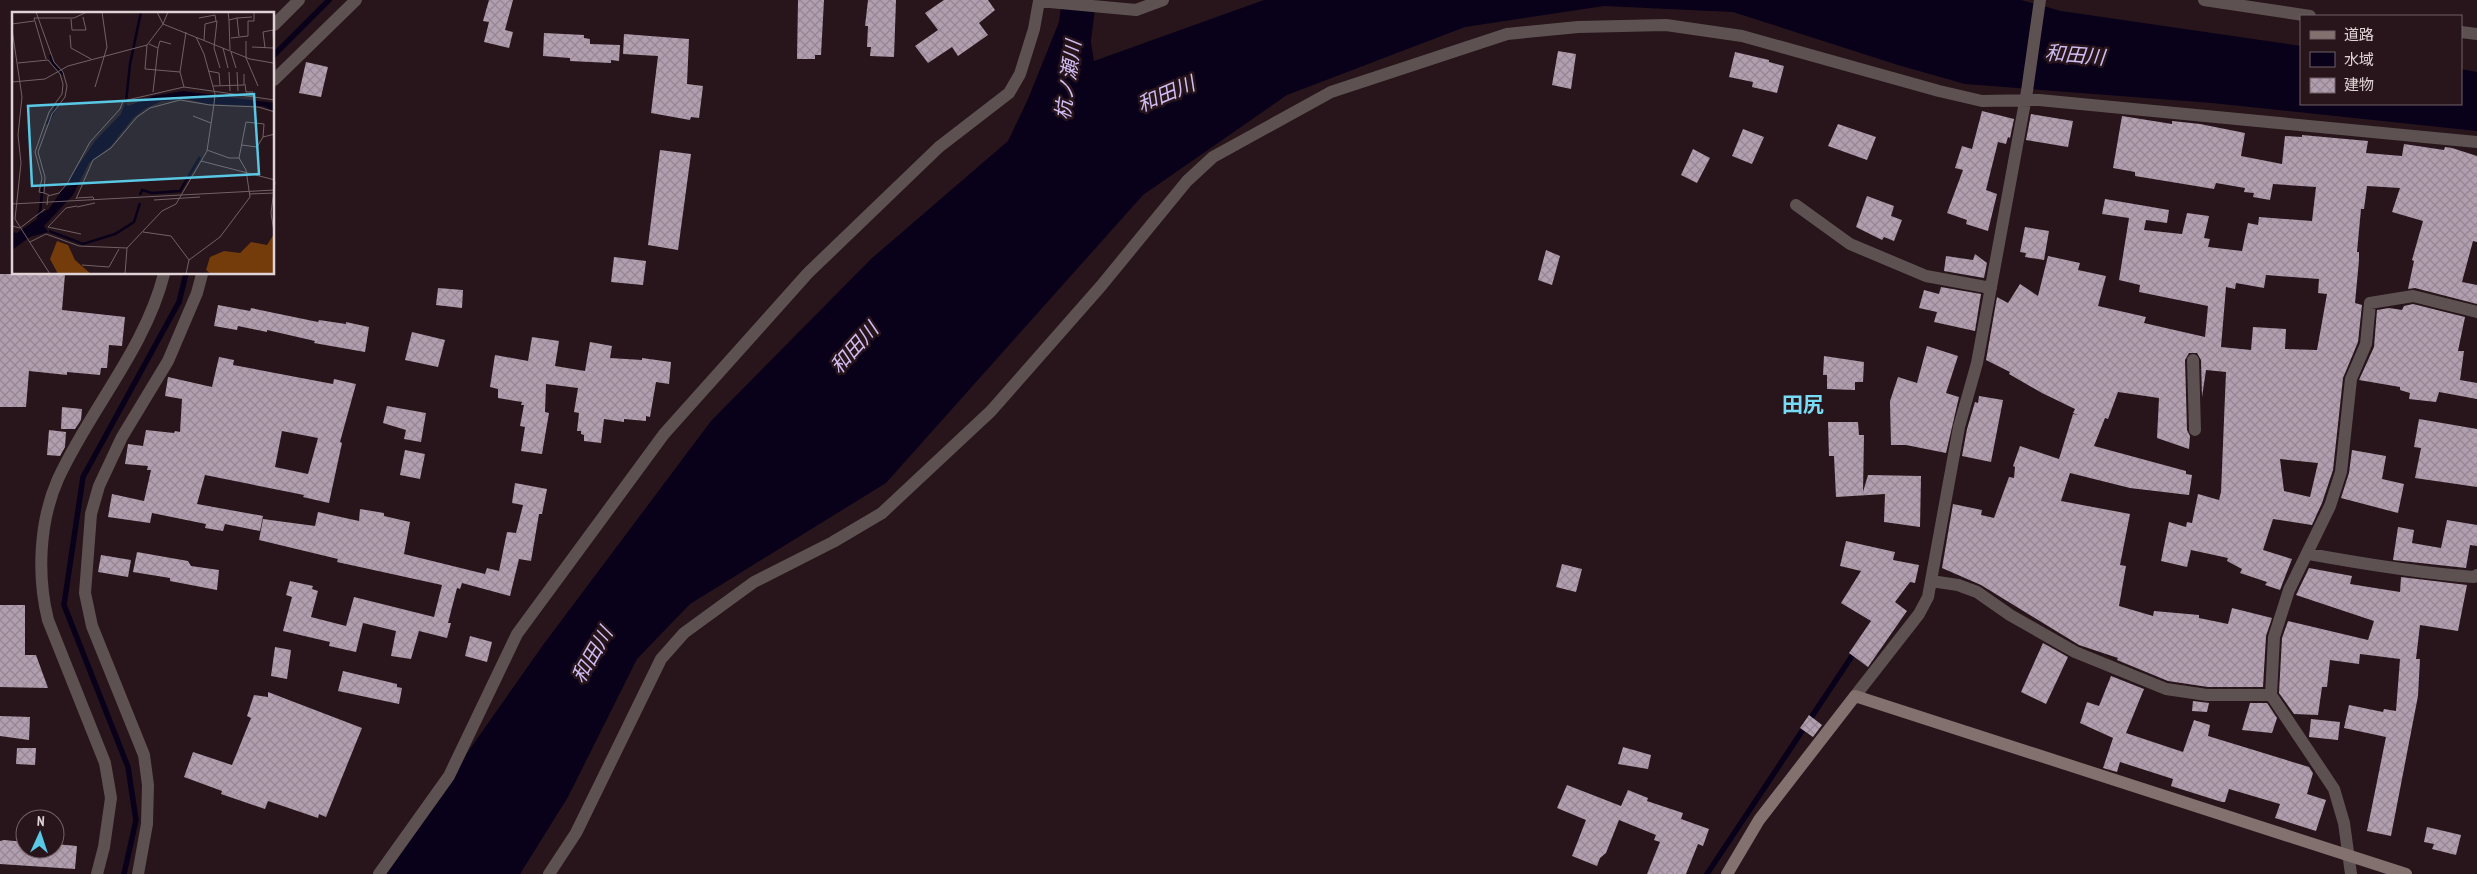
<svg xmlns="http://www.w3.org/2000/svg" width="2477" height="874" font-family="'PT Sans Narrow','Noto Sans JP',sans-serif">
<defs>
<pattern id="building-cross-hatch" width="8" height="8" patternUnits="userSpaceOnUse" patternTransform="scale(1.25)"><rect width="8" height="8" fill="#b19eaf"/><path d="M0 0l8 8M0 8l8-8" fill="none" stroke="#968693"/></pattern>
</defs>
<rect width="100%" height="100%" fill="#27151b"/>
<path fill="#09001a" d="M 1264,0 L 2021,0 L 2061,11 L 2301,46 L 2301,104 L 2461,104 L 2461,69 L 2477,72 L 2477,131 L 2212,103 L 1965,84 L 1898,65 L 1733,12 L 1604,6 L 1465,27 L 1287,95 L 1143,195 L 886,483 L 690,604 L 637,659 L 568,797 L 520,874 L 382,874 L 543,645 L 711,421 L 871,259 L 1008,141 L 1028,99 L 1059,22 L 1088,25 L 1094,61 Z"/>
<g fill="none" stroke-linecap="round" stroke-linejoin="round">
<path stroke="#09001a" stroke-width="5.5" d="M 274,55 L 329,0
M 124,874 L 136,820 L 128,767 L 64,605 L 83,477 L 179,302 L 186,274
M 1707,874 L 1852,656"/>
<path stroke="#09001a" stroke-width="34" d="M 1070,70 L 1079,0"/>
</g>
<path fill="url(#building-cross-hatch)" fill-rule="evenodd" d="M 489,0 L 513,0 L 505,30 L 513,32 L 509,48 L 484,42 L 489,22 L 483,21 Z
M 798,0 L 824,0 L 821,55 L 815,55 L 815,59 L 797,59 Z
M 868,0 L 896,0 L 894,57 L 870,56 L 871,47 L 867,47 L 868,26 L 865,26 Z
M 944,0 L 988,0 L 995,10 L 979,23 L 988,35 L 958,56 L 952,47 L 928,63 L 915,46 L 938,30 L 925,13 Z
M 544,33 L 584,35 L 584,38 L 590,39 L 590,44 L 620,45 L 619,61 L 611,60 L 611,63 L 570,61 L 570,58 L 543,56 Z
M 624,34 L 689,39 L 687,84 L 703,86 L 699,118 L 691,117 L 690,120 L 651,113 L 658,56 L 623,54 Z
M 1558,51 L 1576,54 L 1571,89 L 1552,85 Z
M 1735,52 L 1769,60 L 1769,62 L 1784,66 L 1777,93 L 1752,87 L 1753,82 L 1729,77 Z
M 306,62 L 328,67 L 321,97 L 299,93 Z
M 1982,111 L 2014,119 L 2010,138 L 2008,137 L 2006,144 L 1998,142 L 1986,190 L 1997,194 L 1988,231 L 1966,224 L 1967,220 L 1947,213 L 1963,170 L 1955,168 L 1962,146 L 1972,149 Z
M 2031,114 L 2073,121 L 2068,147 L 2026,140 Z
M 2122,116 L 2172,124 L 2172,121 L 2200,124 L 2245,133 L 2241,156 L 2282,164 L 2285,136 L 2302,137 L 2302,135 L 2368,141 L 2366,153 L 2402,156 L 2404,144 L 2444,150 L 2445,147 L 2452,148 L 2477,156 L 2477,242 L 2473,241 L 2462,282 L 2477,285 L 2477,304 L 2415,288 L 2408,289 L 2414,261 L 2412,260 L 2423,221 L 2392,212 L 2400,188 L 2367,186 L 2364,209 L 2361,209 L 2357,252 L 2359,252 L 2359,260 L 2355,303 L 2362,305 L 2358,342 L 2343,378 L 2333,470 L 2322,503 L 2312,525 L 2273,519 L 2263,550 L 2292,559 L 2280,590 L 2265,585 L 2267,582 L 2240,573 L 2242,569 L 2227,561 L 2228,558 L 2191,550 L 2187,567 L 2161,561 L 2169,522 L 2186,527 L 2187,522 L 2192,523 L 2198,494 L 2219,500 L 2221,492 L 2226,372 L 2206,370 L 2202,397 L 2201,360 L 2197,353 L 2189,353 L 2185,360 L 2187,430 L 2190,436 L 2189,449 L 2157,438 L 2159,398 L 2118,392 L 2108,419 L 2105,418 L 2094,446 L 2186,471 L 2186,474 L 2192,475 L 2189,495 L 2130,488 L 2070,473 L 2061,501 L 2130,514 L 2120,565 L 2126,566 L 2119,606 L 2153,616 L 2154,611 L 2199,615 L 2199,618 L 2228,624 L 2232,608 L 2272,618 L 2266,636 L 2263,687 L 2208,687 L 2168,681 L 2117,660 L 2118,658 L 2079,645 L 1981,585 L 1942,568 L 1953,504 L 1982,510 L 1981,515 L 1994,518 L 2009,477 L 2014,478 L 2015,467 L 2013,466 L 2020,446 L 2059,459 L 2073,414 L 2078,415 L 2073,413 L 2075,409 L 2042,393 L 2009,374 L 2010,372 L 1986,360 L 1997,297 L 2008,303 L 2020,284 L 2038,296 L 2048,256 L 2080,263 L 2078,270 L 2106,276 L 2098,306 L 2146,317 L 2144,323 L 2205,337 L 2208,306 L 2139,292 L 2140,285 L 2119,280 L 2129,218 L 2102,214 L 2105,199 L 2169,210 L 2167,223 L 2146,220 L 2144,230 L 2182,234 L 2187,213 L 2209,216 L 2204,238 L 2210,239 L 2208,247 L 2242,251 L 2248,223 L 2258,225 L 2259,217 L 2312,221 L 2316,187 L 2273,184 L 2270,200 L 2253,197 L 2254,193 L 2244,192 L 2245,188 L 2216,183 L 2214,189 L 2135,176 L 2135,172 L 2113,168 ZM 2266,275 L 2319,279 L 2318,293 L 2327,294 L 2317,350 L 2285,349 L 2286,329 L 2253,327 L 2251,350 L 2221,347 L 2226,287 L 2235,289 L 2236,283 L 2264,288 ZM 2280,459 L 2318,463 L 2310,497 L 2284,491 Z
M 1838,124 L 1876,137 L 1867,160 L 1828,146 Z
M 1743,129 L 1764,137 L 1752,164 L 1732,156 Z
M 1693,149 L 1710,158 L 1697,183 L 1681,175 Z
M 660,150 L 691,154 L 678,250 L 648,245 Z
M 1867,196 L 1894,206 L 1891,216 L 1902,220 L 1894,241 L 1884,237 L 1882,240 L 1856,227 Z
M 2025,227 L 2049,231 L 2044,260 L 2025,257 L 2026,253 L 2020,252 Z
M 1546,250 L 1560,256 L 1552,285 L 1538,280 Z
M 1975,254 L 1987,263 L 1984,278 L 1944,271 L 1946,256 L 1973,260 Z
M 614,257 L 646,261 L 643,285 L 611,282 Z
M 0,274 L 65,274 L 62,310 L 125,317 L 122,346 L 109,345 L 107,368 L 101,368 L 100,375 L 67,372 L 67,375 L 29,371 L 26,407 L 0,407 Z
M 1941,287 L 1981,294 L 1975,331 L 1934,322 L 1937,312 L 1919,308 L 1924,290 L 1939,294 Z
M 438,288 L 463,290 L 462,308 L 436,305 Z
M 2413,304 L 2465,317 L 2458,351 L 2464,351 L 2460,380 L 2477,383 L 2477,399 L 2439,392 L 2436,402 L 2409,399 L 2410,393 L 2400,390 L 2400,387 L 2359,380 L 2374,347 L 2377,310 L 2389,308 L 2402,310 L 2404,306 Z
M 218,305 L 250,311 L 251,308 L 318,322 L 319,320 L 346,324 L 346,322 L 369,327 L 365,352 L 314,343 L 315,341 L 267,330 L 267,332 L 238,326 L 237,330 L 214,326 Z
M 412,332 L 445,340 L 438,367 L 405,360 Z
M 532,337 L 559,341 L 555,366 L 585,371 L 590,342 L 612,346 L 610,358 L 642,360 L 642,358 L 671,362 L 669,384 L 656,382 L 650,417 L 646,416 L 646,421 L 624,419 L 624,422 L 604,419 L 601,443 L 584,441 L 584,435 L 581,434 L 581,431 L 577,431 L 579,413 L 574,412 L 578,388 L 546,384 L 545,412 L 549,413 L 542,454 L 521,451 L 525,427 L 520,426 L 524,405 L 521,405 L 522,402 L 498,398 L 498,389 L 490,387 L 495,355 L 528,361 Z
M 1927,346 L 1958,356 L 1946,393 L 1959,397 L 1946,453 L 1906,445 L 1891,445 L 1890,401 L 1898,377 L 1917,383 Z
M 1824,356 L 1864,362 L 1863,382 L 1855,382 L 1855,390 L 1827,389 L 1827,375 L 1823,375 Z
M 219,357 L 234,360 L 233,365 L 333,384 L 334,379 L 356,384 L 340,442 L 342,443 L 329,503 L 303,497 L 304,495 L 205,475 L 197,504 L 263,516 L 260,531 L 225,524 L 223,531 L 205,528 L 206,524 L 152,513 L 150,523 L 108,517 L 112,494 L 144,501 L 151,470 L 147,470 L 148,466 L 125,464 L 128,444 L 143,446 L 146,430 L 174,433 L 175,431 L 180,432 L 182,399 L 165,396 L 168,377 L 212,387 ZM 282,431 L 318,438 L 308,474 L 275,467 Z
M 1979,396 L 2003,400 L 1991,462 L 1962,456 L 1967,429 L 1975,402 L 1978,403 Z
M 387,406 L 426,413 L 421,442 L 404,439 L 406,430 L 383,423 Z
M 62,407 L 82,409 L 81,420 L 75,429 L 61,429 Z
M 2419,419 L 2477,429 L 2477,487 L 2415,478 L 2421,448 L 2414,447 Z
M 1828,422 L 1858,422 L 1859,435 L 1864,435 L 1863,492 L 1868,475 L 1921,476 L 1920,527 L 1884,522 L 1885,494 L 1836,497 L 1834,456 L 1829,456 Z
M 49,430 L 66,432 L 65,447 L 60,456 L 47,455 Z
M 405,450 L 425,454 L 420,479 L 400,475 Z
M 2352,450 L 2386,456 L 2382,479 L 2404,484 L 2398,513 L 2341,498 L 2349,473 Z
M 515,483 L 547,489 L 542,514 L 539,514 L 531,561 L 519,559 L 510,596 L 462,583 L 460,589 L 457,588 L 448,623 L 451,623 L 447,638 L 419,631 L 411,659 L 391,656 L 396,631 L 363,623 L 356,652 L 329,646 L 330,642 L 283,631 L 292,597 L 286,595 L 290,581 L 313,586 L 312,589 L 318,591 L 311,617 L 346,626 L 354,597 L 434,617 L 442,585 L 337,562 L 338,559 L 259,540 L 263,519 L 315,526 L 318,512 L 359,521 L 360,509 L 384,513 L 384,516 L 410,522 L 404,554 L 485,574 L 487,568 L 499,571 L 507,532 L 516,533 L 523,505 L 512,503 Z
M 2447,520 L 2477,525 L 2477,546 L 2470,545 L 2466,568 L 2393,560 L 2398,527 L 2414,530 L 2412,543 L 2441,548 Z
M 1846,541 L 1895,552 L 1893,560 L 1919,565 L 1915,583 L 1910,582 L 1895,602 L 1907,611 L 1868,667 L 1849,653 L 1871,621 L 1841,603 L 1861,571 L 1840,566 Z
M 137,552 L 188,561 L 191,566 L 219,570 L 217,590 L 170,581 L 170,578 L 133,572 Z
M 101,555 L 131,560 L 128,577 L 98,572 Z
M 1562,564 L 1582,569 L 1576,592 L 1556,587 Z
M 2309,568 L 2352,576 L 2350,584 L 2400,592 L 2401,577 L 2467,585 L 2458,631 L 2420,625 L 2416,659 L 2420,659 L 2418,696 L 2391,836 L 2367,831 L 2386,737 L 2344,728 L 2349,705 L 2383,712 L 2384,709 L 2396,711 L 2400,659 L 2360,654 L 2359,664 L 2330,660 L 2327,687 L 2322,687 L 2318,715 L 2294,714 L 2279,693 L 2282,638 L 2288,621 L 2368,640 L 2374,621 L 2296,595 Z
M 0,605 L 25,605 L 25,655 L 36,655 L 48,688 L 0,687 Z
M 470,636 L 492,642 L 487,662 L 465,656 Z
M 2043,643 L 2068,657 L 2046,704 L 2021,692 Z
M 275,647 L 291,650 L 287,679 L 271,676 Z
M 343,671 L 397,684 L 397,687 L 402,688 L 399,704 L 338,691 Z
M 2111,676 L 2144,689 L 2126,733 L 2183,752 L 2194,720 L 2210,725 L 2208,736 L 2309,767 L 2313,773 L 2307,794 L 2326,800 L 2316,831 L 2275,818 L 2280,804 L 2229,789 L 2225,802 L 2222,802 L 2171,786 L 2173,779 L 2120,762 L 2117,772 L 2103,768 L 2113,738 L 2080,723 L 2087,702 L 2099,706 Z
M 268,692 L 362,728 L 326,817 L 319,814 L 318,818 L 268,801 L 265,809 L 221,794 L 222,791 L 184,777 L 193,752 L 232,765 L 251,718 L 247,716 L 254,695 L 268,697 Z
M 2193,701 L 2209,703 L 2207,712 L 2192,711 Z
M 2250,703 L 2267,703 L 2277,718 L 2272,733 L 2242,730 Z
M 1809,715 L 1822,725 L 1813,737 L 1800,728 Z
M 0,716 L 30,717 L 29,740 L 0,736 Z
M 2311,719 L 2340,722 L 2338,740 L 2309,737 Z
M 1623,747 L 1651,755 L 1648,769 L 1618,764 Z
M 17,748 L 36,748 L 35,765 L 16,764 Z
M 1567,785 L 1621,806 L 1628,790 L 1648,798 L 1647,801 L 1683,813 L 1681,819 L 1709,829 L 1703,846 L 1698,844 L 1686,874 L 1647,874 L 1660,842 L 1654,840 L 1656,835 L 1619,820 L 1606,853 L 1600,858 L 1597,866 L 1572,856 L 1586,820 L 1557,808 Z
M 2427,827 L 2461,835 L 2456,855 L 2432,849 L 2434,844 L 2424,842 Z
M 4,840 L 25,842 L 25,849 L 55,849 L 55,844 L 77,846 L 75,869 L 0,864 L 0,841 Z"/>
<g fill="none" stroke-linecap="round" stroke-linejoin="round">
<path stroke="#5d5251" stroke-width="12" d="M 2204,0 L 2310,16
M 274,25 L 299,0
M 2461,32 L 2477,34
M 274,80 L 356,0
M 1796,205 L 1850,244 L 1926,276 L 1991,288
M 2193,360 L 2195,430
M 2309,554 C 2364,564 2419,573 2474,577 L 2477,575
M 1931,581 L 1958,585 L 1977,592 L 2010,615 L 2075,652 L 2166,689 L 2207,695 L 2271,695
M 1855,696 L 1919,614 L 1928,597 L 1959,427 L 1977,363 L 2027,91 L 2040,0
M 97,874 L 104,847 L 111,798 L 105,763 L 48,620 C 37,576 39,522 58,479 C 90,409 145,349 164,274
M 138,874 L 147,824 L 148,785 L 144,755 L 92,626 L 85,593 L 91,514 L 99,486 L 122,437 L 168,361 L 197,293 L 202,274
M 379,874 L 449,776 L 517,634 L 664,434 L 808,273 L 939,147 L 1009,93 L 1020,74 L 1034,29 L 1039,1 L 1136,10 L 1163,0
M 549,874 L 576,833 L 661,659 L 684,633 L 754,582 L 833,542 L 882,513 L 991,411 L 1101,286 L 1187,181 L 1213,157 L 1331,92 L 1507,34 L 1578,27 L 1666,25 L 1742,36 L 1939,91 L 1982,101 L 2039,100 L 2477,142
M 2351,874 L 2344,823 L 2334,789 L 2271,695 L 2274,637 L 2289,590 L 2330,506 L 2341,472 L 2351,379 L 2366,344 L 2370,303 L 2413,296 L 2477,312"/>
<path stroke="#82716f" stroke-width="12" d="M 1727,874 L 1759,820 L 1855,696 L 2406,874"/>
</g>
<g text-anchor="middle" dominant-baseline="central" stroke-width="5" stroke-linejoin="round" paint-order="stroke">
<g font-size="20" font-style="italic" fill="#d0bdf2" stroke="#27151b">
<text transform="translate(2075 55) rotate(5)">和田川</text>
<text transform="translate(1068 80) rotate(-82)">杭ノ瀬川</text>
<text transform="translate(1166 94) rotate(-23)">和田川</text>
<text transform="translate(854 348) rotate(-48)">和田川</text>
<text transform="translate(592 655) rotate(-60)">和田川</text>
</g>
<g font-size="21" font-weight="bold" fill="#77dbf5" stroke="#27151b">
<text x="1803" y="404">田尻</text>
</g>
</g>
<g transform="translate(12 12)">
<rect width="262" height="262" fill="#27151b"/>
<path d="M 262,222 L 262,262 L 199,262 L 194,258 L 198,245 L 212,239 L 228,241 L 239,230 L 255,233 ZM 45,229 L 56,233 L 63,248 L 79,262 L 46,262 L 38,247 Z" fill="#743b0b"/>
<path d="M 171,79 L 262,91 L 262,99 L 251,94 L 196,92 L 174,87 L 150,89 L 134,96 L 121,106 L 99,134 L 77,151 L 61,183 L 32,214 L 36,220 L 18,225 L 0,238 L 0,220 L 5,221 L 25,207 L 26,199 L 30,201 L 37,197 L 83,129 L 109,102 L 113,91 L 116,94 L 141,84 Z" fill="#09001a"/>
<path fill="none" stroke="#09001a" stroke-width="2.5" d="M 38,43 L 41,52 L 51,62M 114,90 L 118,52 L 129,0M 35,112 L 46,91M 128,183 L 130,178 L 140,181 L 168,179 L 188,145M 28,200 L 31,172M 37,219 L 71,232 L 103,222 L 122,210 L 128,191"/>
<path fill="none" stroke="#716166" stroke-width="1" d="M 24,0 L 42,50 L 51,60 L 55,74 L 53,85 L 40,102 L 26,140 L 33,165 L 32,181 L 37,183M 145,0 L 151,12 L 238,47 L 261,51M 216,0 L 217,8 L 225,6 L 227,24M 187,6 L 203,3 L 204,9M 225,6 L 240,5M 59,7 L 60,18 L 74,18 L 71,5M 217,8 L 218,38M 0,12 L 22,9M 0,17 L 10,85 L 6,123 L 9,151 L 3,207 L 38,262M 261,18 L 263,58M 58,23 L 59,36 L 79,47M 219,26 L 236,24 L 236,9 L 242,9 L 242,0M 192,28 L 193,12 L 205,9 L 202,36 L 208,56M 234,29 L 234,46 L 246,74M 137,32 L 146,36 L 148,29 L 159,32M 135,33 L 133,57 L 168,60 L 172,75M 240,35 L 261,36M 211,36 L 216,56M 253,36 L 251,20 L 261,18M 219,40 L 224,56M 34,47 L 22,6 L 62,6 L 75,0M 6,51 L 36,48 L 48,62 L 51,72 L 50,82 L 37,100 L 23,140 L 30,166 L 27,180 L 32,181M 196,59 L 207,61 L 208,73M 168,60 L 174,20M 217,60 L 218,79M 225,60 L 226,79M 0,70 L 33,67 L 56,54 L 135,33 L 151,12 L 156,0M 233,72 L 234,80 L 241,80M 201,74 L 232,73 L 232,62M 83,75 L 95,35 L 90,0M 141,80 L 146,36M 181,104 L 199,111M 230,133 L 245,135 L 251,125 L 263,122M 195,138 L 217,146 L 227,146M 189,149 L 263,168M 237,182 L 263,181M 64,186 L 81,185 L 82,188M 64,187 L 81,148 L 99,136 L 125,105 L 138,96 L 168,88 L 198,93 L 246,95 L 263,100M 142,188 L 188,185M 0,192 L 263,178M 35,193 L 36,184 L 47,181 L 55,172 L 78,130 L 108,97 L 111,89 L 172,75 L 263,88M 65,194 L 54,196 L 36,215 L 69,222M 65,195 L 83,191M 0,214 L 8,216 L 33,197M 131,220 L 159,224 L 177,248M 262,220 L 259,201 L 263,170M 18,230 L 34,222 L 67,234 L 115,236 L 150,199 L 164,192 L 195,139 L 202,92 L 203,82 L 192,42 L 184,25M 70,253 L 97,255 L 107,237M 113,262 L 115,236M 174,262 L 177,248 L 208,225 L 238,185 L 234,158 L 227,146 L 234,110 L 252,112 L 251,125"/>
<path fill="#59c8e4" fill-opacity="0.15" stroke="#59c8e4" stroke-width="2.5" d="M 242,82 L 247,162 L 20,174 L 16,94 Z"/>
<rect width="262" height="262" fill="none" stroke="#e0d3d6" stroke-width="2.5"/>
</g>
<rect x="2300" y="15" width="162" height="90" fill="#27151b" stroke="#716166"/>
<rect x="2310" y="31" width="25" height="8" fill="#82716f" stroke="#716166"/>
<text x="2344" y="40" font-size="15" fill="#e0d3d6">道路</text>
<rect x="2310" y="52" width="25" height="15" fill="#09001a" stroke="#716166"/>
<text x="2344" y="65" font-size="15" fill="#e0d3d6">水域</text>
<rect x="2310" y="78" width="25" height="15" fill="url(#building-cross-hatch)" stroke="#716166"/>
<text x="2344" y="90" font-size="15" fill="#e0d3d6">建物</text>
<g transform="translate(40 834) rotate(3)"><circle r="24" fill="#27151b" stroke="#716166"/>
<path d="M0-4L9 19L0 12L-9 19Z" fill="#59c8e4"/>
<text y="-8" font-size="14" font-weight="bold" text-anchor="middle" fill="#e0d3d6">N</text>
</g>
</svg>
